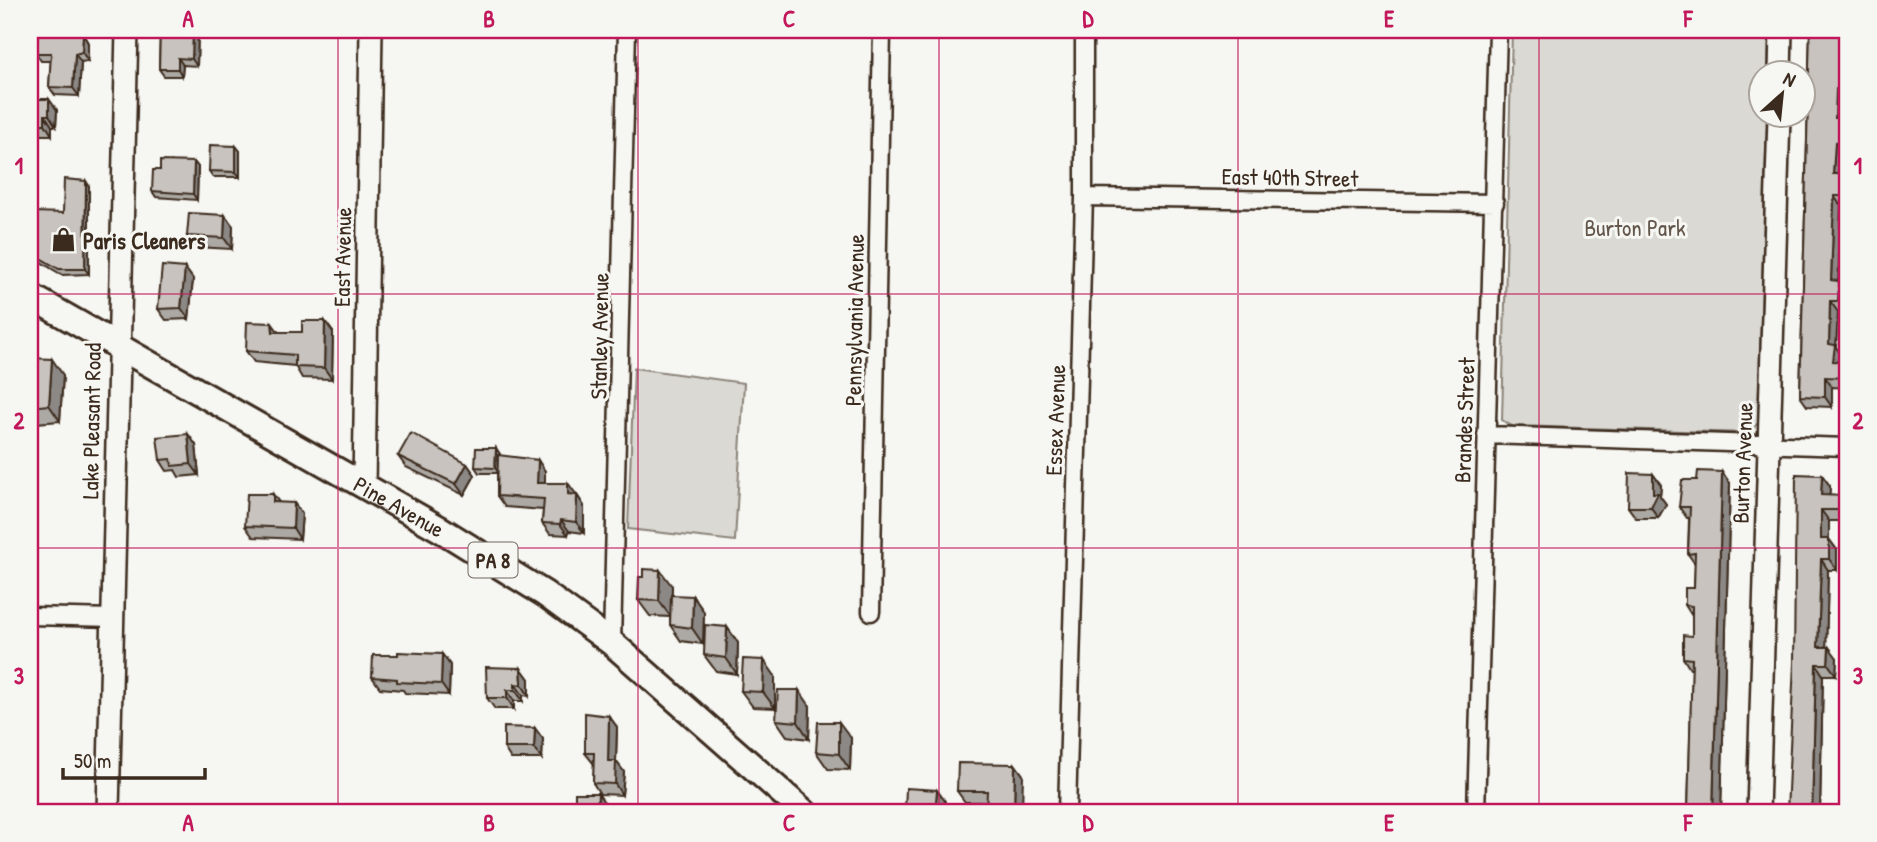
<svg xmlns="http://www.w3.org/2000/svg" width="1877" height="842" font-family="'Patrick Hand',sans-serif">
<rect width="100%" height="100%" fill="#f6f6f2"/>
<filter id="ink" filterUnits="userSpaceOnUse"><feTurbulence type="fractalNoise" baseFrequency=".0143" numOctaves="2"/><feDisplacementMap in="SourceGraphic" scale="14" xChannelSelector="R" yChannelSelector="G"/><feConvolveMatrix kernelMatrix="1 2 1 2 8 2 1 2 1" color-interpolation-filters="sRGB"/></filter>
<g filter="url(#ink)">
<path fill="#dad9d3" stroke="#8a8278" stroke-width="2" d="M 1512,30 L 1769,30 L 1768,73 L 1762,74 L 1762,116 L 1767,116 L 1758,423 L 1749,433 L 1512,426 L 1502,420 Z
M 634,368 L 744,383 L 735,541 L 628,529 Z"/>
<g fill="none" stroke-linecap="round" stroke-linejoin="round">
<defs>
<path id="street" d="M 1084,197 L 1495,203
M 1486,435 L 1847,447
M 871,612 L 882,30
M 30,616 L 114,618
M 612,643 L 627,30
M 1067,812 L 1084,197 L 1084,30
M 1476,812 L 1498,30"/>
<path id="secondary" d="M 1780,74 L 1781,30
M 364,486 L 371,30
M 108,812 L 127,30
M 1758,812 L 1779,116"/>
<g id="primary">
<path id="s1" d="M 30,296 L 440,529 L 545,594 L 612,643 L 804,812"/>
</g>
</defs>
<use href="#street" stroke="#3b2a1e" stroke-width="21"/>
<use href="#secondary" stroke="#3b2a1e" stroke-width="26"/>
<use href="#primary" stroke="#3b2a1e" stroke-width="30"/>
<use href="#street" stroke="#f6f6f2" stroke-width="16"/>
<use href="#secondary" stroke="#f6f6f2" stroke-width="21"/>
<use href="#primary" stroke="#f6f6f2" stroke-width="24"/>
</g>
<path fill="#aca8a3" stroke="#3b2a1e" stroke-width="2" d="M 64,30 L 64,33 L 83,34 L 88,43 L 88,61 L 81,62 L 79,96 L 55,95 L 49,87 L 51,61 L 41,61 L 36,53 Z
M 160,30 L 198,30 L 197,66 L 183,65 L 182,76 L 164,76 L 159,69 Z
M 1810,30 L 1847,30 L 1847,100 L 1844,100 L 1843,118 L 1847,119 L 1847,152 L 1842,152 L 1841,174 L 1847,174 L 1847,206 L 1841,206 L 1838,281 L 1846,291 L 1845,312 L 1838,312 L 1836,347 L 1842,356 L 1842,362 L 1847,362 L 1847,388 L 1832,387 L 1832,407 L 1807,406 L 1800,396 Z
M 30,99 L 57,110 L 56,126 L 52,126 L 52,135 L 30,135 Z
M 236,146 L 240,151 L 240,177 L 213,177 L 209,171 Z
M 194,162 L 198,167 L 197,200 L 156,197 L 152,191 Z
M 86,181 L 89,186 L 89,274 L 62,275 L 36,259 L 32,253 L 63,213 Z
M 233,226 L 232,249 L 195,247 L 187,236 Z
M 185,268 L 193,279 L 189,319 L 166,320 L 158,309 Z
M 279,332 L 333,332 L 332,379 L 302,378 L 295,366 L 254,362 L 246,351 Z
M 30,358 L 63,375 L 60,421 L 36,423 L 33,454 L 30,454 Z
M 188,434 L 196,445 L 199,475 L 179,477 L 175,470 L 167,471 L 160,460 Z
M 496,448 L 500,456 L 545,471 L 545,483 L 577,495 L 584,506 L 584,533 L 569,531 L 568,535 L 550,534 L 542,523 L 543,510 L 505,507 L 497,496 L 497,473 L 479,473 L 475,467 Z
M 398,456 L 467,464 L 475,475 L 464,495 L 406,467 Z
M 1653,474 L 1661,485 L 1660,496 L 1666,504 L 1658,518 L 1636,518 L 1628,507 Z
M 1822,475 L 1830,486 L 1829,496 L 1847,496 L 1847,521 L 1829,521 L 1829,539 L 1837,550 L 1837,570 L 1828,570 L 1826,647 L 1837,658 L 1836,675 L 1823,675 L 1820,812 L 1787,812 Z
M 1730,483 L 1721,812 L 1688,812 L 1692,669 L 1690,669 L 1683,658 L 1692,636 L 1692,616 L 1685,605 L 1694,588 L 1695,564 L 1688,554 L 1689,518 L 1687,518 L 1679,507 Z
M 279,503 L 294,503 L 302,514 L 300,539 L 253,537 L 245,526 Z
M 672,586 L 671,600 L 693,596 L 704,612 L 703,644 L 681,641 L 670,625 L 670,617 L 650,616 L 638,600 Z
M 727,627 L 738,643 L 737,674 L 716,671 L 704,655 Z
M 442,654 L 450,665 L 449,695 L 405,693 L 403,690 L 380,688 L 372,677 L 398,655 Z
M 521,668 L 529,679 L 529,696 L 523,695 L 523,701 L 514,701 L 514,709 L 495,709 L 487,698 Z
M 775,676 L 775,708 L 753,707 L 741,691 Z
M 810,706 L 809,739 L 787,736 L 776,720 Z
M 609,716 L 617,727 L 616,761 L 624,772 L 622,795 L 600,794 L 593,783 L 594,764 L 585,753 Z
M 851,738 L 850,770 L 828,769 L 816,752 Z
M 543,739 L 542,759 L 511,759 L 504,748 Z
M 1015,764 L 1023,775 L 986,802 L 965,802 L 957,791 Z"/>
<path fill="#8c8885" stroke="#3b2a1e" stroke-width="2" d="M 193,30 L 198,30 L 197,66 L 192,59 Z
M 83,34 L 88,43 L 88,61 L 82,52 Z
M 75,54 L 81,62 L 79,96 L 73,88 Z
M 178,58 L 183,65 L 182,76 L 178,69 Z
M 1836,89 L 1844,100 L 1842,129 L 1835,118 Z
M 49,99 L 57,110 L 56,126 L 49,115 Z
M 45,115 L 52,126 L 52,135 L 45,124 Z
M 1846,118 L 1847,119 L 1847,144 L 1845,141 Z
M 1835,142 L 1842,152 L 1840,185 L 1833,174 Z
M 236,146 L 240,151 L 240,177 L 236,172 Z
M 194,162 L 198,167 L 197,200 L 193,194 Z
M 86,181 L 89,186 L 89,274 L 85,269 Z
M 1834,196 L 1841,206 L 1838,291 L 1831,280 Z
M 225,215 L 233,226 L 232,249 L 224,238 Z
M 185,268 L 193,279 L 189,319 L 181,308 Z
M 1839,281 L 1846,291 L 1845,312 L 1838,301 Z
M 1830,301 L 1838,312 L 1836,347 L 1842,356 L 1841,372 L 1833,361 L 1829,344 Z
M 325,321 L 333,332 L 332,379 L 324,368 Z
M 272,323 L 280,334 L 273,332 Z
M 52,359 L 63,375 L 60,421 L 49,405 Z
M 1825,377 L 1832,387 L 1832,407 L 1825,397 Z
M 30,414 L 36,423 L 33,454 L 30,450 Z
M 188,434 L 196,445 L 199,475 L 191,464 Z
M 496,448 L 500,454 L 499,473 L 495,468 Z
M 538,460 L 545,471 L 545,494 L 537,483 Z
M 467,464 L 475,475 L 464,495 L 456,484 Z
M 1722,472 L 1730,483 L 1721,812 L 1713,812 Z
M 1653,474 L 1661,485 L 1660,496 L 1666,504 L 1658,518 L 1651,507 L 1653,493 Z
M 1822,475 L 1830,486 L 1829,506 L 1821,495 Z
M 568,483 L 576,494 L 576,505 L 568,494 Z
M 273,494 L 281,505 L 273,502 Z
M 577,495 L 584,506 L 584,533 L 576,522 Z
M 294,503 L 302,514 L 300,539 L 293,528 Z
M 1821,510 L 1829,521 L 1829,549 L 1821,539 Z
M 561,520 L 569,531 L 568,535 L 560,524 Z
M 1829,539 L 1837,550 L 1837,570 L 1829,559 Z
M 1821,559 L 1828,570 L 1826,658 L 1818,647 Z
M 660,570 L 672,586 L 671,617 L 659,601 Z
M 693,596 L 704,612 L 703,644 L 692,628 Z
M 727,627 L 738,643 L 737,674 L 726,658 Z
M 1829,647 L 1837,658 L 1836,675 L 1828,664 Z
M 442,654 L 450,665 L 449,695 L 441,684 Z
M 764,660 L 775,676 L 775,708 L 763,692 Z
M 1816,664 L 1823,675 L 1820,812 L 1812,812 Z
M 521,668 L 529,679 L 529,696 L 522,685 Z
M 515,684 L 523,695 L 523,701 L 515,690 Z
M 507,690 L 514,701 L 514,709 L 507,698 Z
M 799,690 L 810,706 L 809,739 L 798,722 Z
M 609,716 L 617,727 L 616,761 L 624,772 L 622,795 L 615,784 L 608,761 Z
M 839,722 L 851,738 L 850,770 L 839,754 Z
M 535,728 L 543,739 L 542,759 L 534,748 Z
M 1015,764 L 1023,775 L 1022,812 L 1014,812 Z
M 937,790 L 945,801 L 944,812 L 935,812 Z
M 598,793 L 605,804 L 605,812 L 597,812 Z"/>
<path fill="#c8c3be" stroke="#3b2a1e" stroke-width="2" d="M 38,30 L 58,30 L 58,32 L 83,34 L 82,52 L 75,54 L 73,88 L 49,87 L 51,53 L 36,53 Z
M 160,30 L 193,30 L 192,59 L 178,58 L 178,69 L 159,69 Z
M 1810,30 L 1847,30 L 1847,90 L 1836,89 L 1835,118 L 1846,118 L 1845,141 L 1835,142 L 1833,174 L 1847,174 L 1847,196 L 1834,196 L 1831,280 L 1839,281 L 1838,301 L 1830,301 L 1829,344 L 1835,345 L 1833,361 L 1847,362 L 1847,378 L 1825,377 L 1825,397 L 1800,396 Z
M 30,99 L 49,99 L 49,115 L 45,115 L 45,124 L 30,124 Z
M 210,145 L 236,146 L 236,172 L 209,171 Z
M 160,161 L 194,162 L 193,194 L 152,191 L 153,170 L 160,170 Z
M 64,179 L 86,181 L 85,269 L 59,269 L 32,253 L 34,212 L 63,213 Z
M 189,213 L 225,215 L 224,238 L 187,236 Z
M 162,266 L 185,268 L 181,308 L 158,309 Z
M 302,321 L 325,321 L 324,368 L 295,367 L 295,355 L 246,351 L 247,322 L 272,323 L 273,332 L 302,332 Z
M 30,358 L 52,359 L 49,405 L 30,407 Z
M 411,433 L 467,464 L 456,484 L 398,456 Z
M 188,434 L 191,464 L 172,466 L 171,459 L 160,460 L 157,437 Z
M 476,448 L 496,448 L 495,468 L 475,467 Z
M 498,455 L 538,460 L 537,483 L 568,483 L 568,494 L 577,495 L 576,522 L 561,520 L 560,524 L 542,523 L 544,499 L 497,496 Z
M 1698,471 L 1722,472 L 1713,812 L 1688,812 L 1692,659 L 1683,658 L 1683,635 L 1692,636 L 1692,606 L 1685,605 L 1685,588 L 1694,588 L 1695,553 L 1688,554 L 1690,507 L 1679,507 L 1682,480 L 1697,480 Z
M 1629,473 L 1653,474 L 1653,493 L 1658,493 L 1651,507 L 1628,507 Z
M 1796,474 L 1822,475 L 1821,495 L 1847,496 L 1847,510 L 1821,510 L 1821,539 L 1829,539 L 1829,559 L 1821,559 L 1818,647 L 1829,647 L 1828,664 L 1816,664 L 1812,812 L 1787,812 L 1794,663 Z
M 247,494 L 273,494 L 273,502 L 294,503 L 293,528 L 245,526 Z
M 643,569 L 660,570 L 659,601 L 638,600 L 639,577 L 643,577 Z
M 671,595 L 693,596 L 692,628 L 670,625 Z
M 705,625 L 727,627 L 726,658 L 704,655 Z
M 398,652 L 442,654 L 441,684 L 397,682 L 397,679 L 372,677 L 373,655 L 398,655 Z
M 743,659 L 764,660 L 763,692 L 741,691 Z
M 486,667 L 521,668 L 522,685 L 515,684 L 515,690 L 507,690 L 507,698 L 487,698 Z
M 778,690 L 799,690 L 798,722 L 776,720 Z
M 585,713 L 609,716 L 608,761 L 616,761 L 615,784 L 593,783 L 594,753 L 585,753 Z
M 818,722 L 839,722 L 839,754 L 816,752 Z
M 504,727 L 535,728 L 534,748 L 504,748 Z
M 958,763 L 1015,764 L 1014,812 L 986,812 L 987,791 L 957,791 Z
M 906,788 L 937,790 L 935,812 L 905,812 Z
M 575,793 L 598,793 L 597,812 L 575,812 Z"/>
</g>
<path fill="none" stroke="#c2185b" stroke-width="2" stroke-opacity="0.55" d="M 338,30 L 338,812M 638,30 L 638,812M 939,30 L 939,812M 1238,30 L 1238,812M 1539,30 L 1539,812M 30,294 L 1847,294M 30,548 L 1847,548"/>
<defs>
<symbol id="shop-bare" viewBox="-9 -9 18 18"><path d="M-5-2.5h2.3a2.7 3.5 0 0 1 5.4 0H5L5.5 6h-11ZM-1.5-2.5h3a1.5 2.3 0 0 0-3 0Z" fill="#3b2a1e" stroke="#f6f6f2" stroke-width="2.5" paint-order="stroke"/></symbol>
</defs>
<g fill-rule="evenodd">
<use href="#shop-bare" x="46" y="222" width="35" height="35"/>
</g>
<g text-anchor="middle" dominant-baseline="central" stroke-width="6" stroke-linejoin="round" paint-order="stroke">
<rect fill="#f6f6f2" stroke="#73675e" stroke-width="2" x="468.5" y="542.5" width="49" height="35" rx="5"/>
<g font-size="21" font-weight="bold" fill="#3b2a1e">
<text x="493" y="560">PA 8</text>
</g>
<g font-size="23" fill="#3b2a1e" stroke="#f6f6f2">
<text transform="translate(1290 177) rotate(1)">East 40th Street</text>
<text transform="translate(342 257) rotate(-89)">East Avenue</text>
<text transform="translate(854 320) rotate(-89)">Pennsylvania Avenue</text>
<text transform="translate(599 336) rotate(-89)">Stanley Avenue</text>
<text transform="translate(1055 420) rotate(-88)">Essex Avenue</text>
<text transform="translate(1464 420) rotate(-88)">Brandes Street</text>
<text transform="translate(91 421) rotate(-89)">Lake Pleasant Road</text>
<text transform="translate(1742 463) rotate(-88)">Burton Avenue</text>
<text stroke="none"><textPath href="#s1" startOffset="425">Pine Avenue</textPath></text>
</g>
<g font-size="23" fill="#63564b" stroke="#f6f6f2">
<text x="1635" y="227">Burton Park</text>
</g>
<g font-size="23" font-weight="bold" fill="#3b2a1e" stroke="#f6f6f2" text-anchor="start">
<text x="83" y="240">Paris Cleaners</text>
</g>
</g>
<rect width="1877" height="842" fill="none" stroke="#f6f6f2" stroke-width="77"/>
<g transform="translate(1782 94) rotate(27)"><circle r="33" fill="#f6f6f2" stroke="#aba49d" stroke-width="2"/>
<path d="M0-5L12 26L0 18L-12 26Z" fill="#3b2a1e"/>
<text y="-10" font-size="19" font-weight="bold" text-anchor="middle" fill="#3b2a1e">N</text>
</g>
<path d="M63 768v10h142v-10" fill="none" stroke="#3b2a1e" stroke-width="3.5"/>
<text x="74" y="768" font-size="21" fill="#3b2a1e" stroke="#f6f6f2" stroke-width="5" paint-order="stroke">50 m</text>
<rect x="38" y="38" width="1801" height="766" fill="none" stroke="#c2185b" stroke-width="2.5"/>
<g font-size="23" text-anchor="middle" font-weight="bold" fill="#c2185b">
<text x="188" y="27">A</text>
<text x="489" y="27">B</text>
<text x="789" y="27">C</text>
<text x="1088" y="27">D</text>
<text x="1389" y="27">E</text>
<text x="1688" y="27">F</text>
<text x="19" y="174">1</text>
<text x="1858" y="174">1</text>
<text x="19" y="429">2</text>
<text x="1858" y="429">2</text>
<text x="19" y="684">3</text>
<text x="1858" y="684">3</text>
<text x="188" y="831">A</text>
<text x="489" y="831">B</text>
<text x="789" y="831">C</text>
<text x="1088" y="831">D</text>
<text x="1389" y="831">E</text>
<text x="1688" y="831">F</text>
</g>
</svg>
